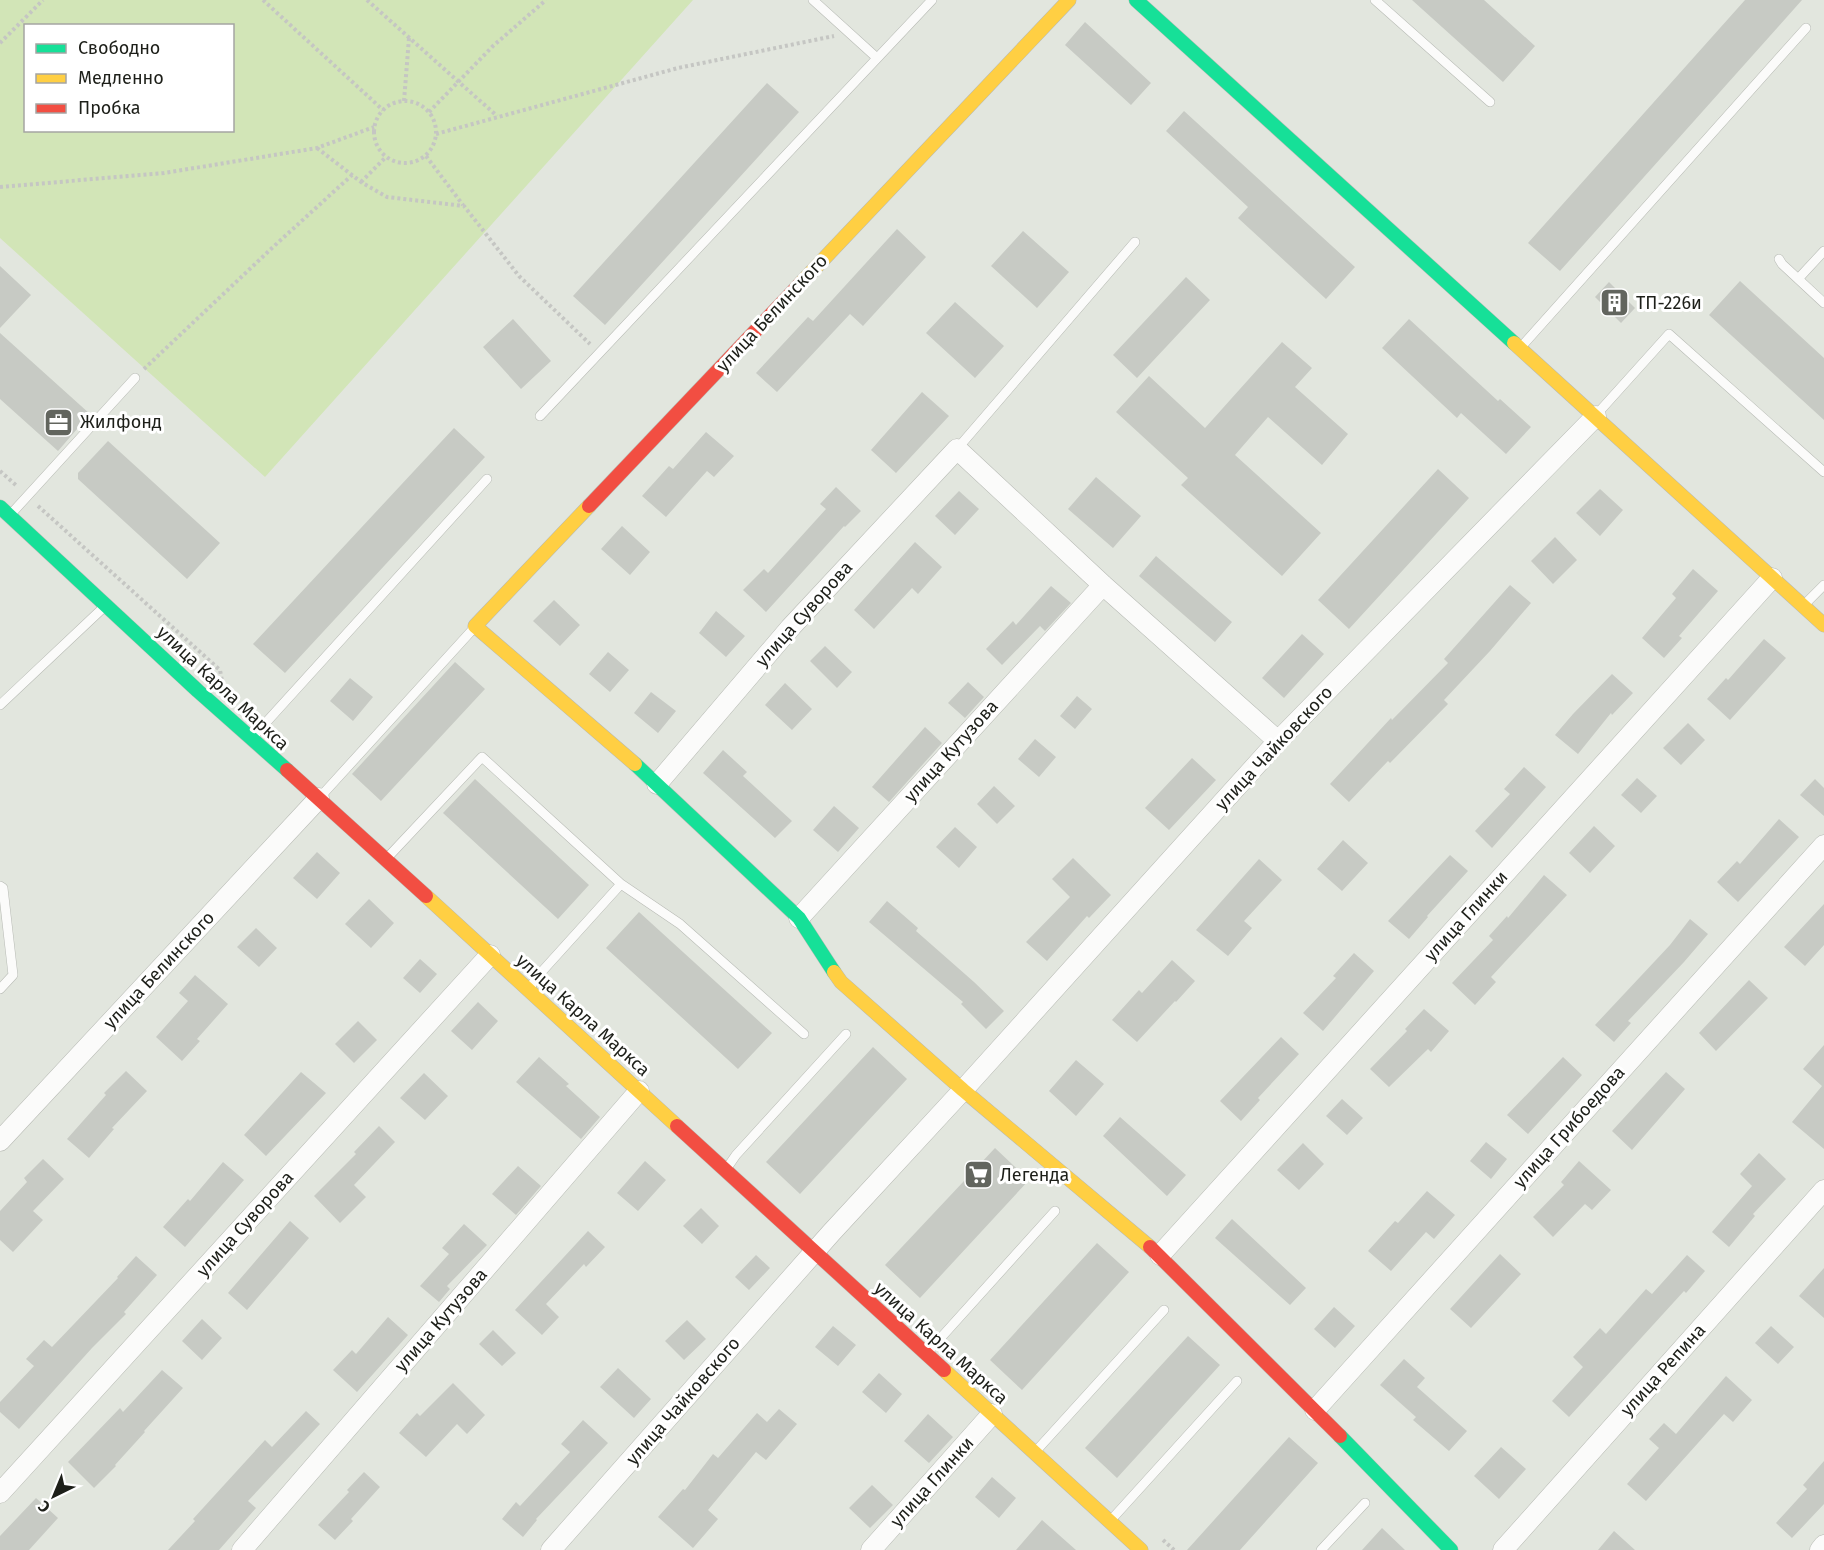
<svg xmlns="http://www.w3.org/2000/svg" width="1824" height="1550" font-family="'Fira Sans',sans-serif">
<rect width="100%" height="100%" fill="#e2e6de"/>
<path fill="#d2e5b7" fill-rule="evenodd" d="M 0,0 L 693,0 L 265,477 L 0,238 ZM 26,26 L 232,26 L 232,130 L 26,130 Z"/>
<path fill="#c7cac4" d="M 1412,0 L 1484,0 L 1535,46 L 1503,82 Z
M 1745,0 L 1802,0 L 1560,271 L 1528,243 Z
M 1085,22 L 1151,83 L 1131,105 L 1065,45 Z
M 767,83 L 799,112 L 605,325 L 573,296 Z
M 1184,111 L 1355,267 L 1326,299 L 1238,218 L 1248,207 L 1166,131 Z
M 897,229 L 926,257 L 863,326 L 850,314 L 777,392 L 756,373 L 808,317 L 813,321 Z
M 1023,231 L 1069,272 L 1037,308 L 991,266 Z
M 0,266 L 31,295 L 0,328 Z
M 1186,277 L 1210,300 L 1137,378 L 1113,355 Z
M 1740,281 L 1824,358 L 1824,420 L 1709,315 Z
M 1609,282 L 1635,308 L 1621,323 L 1595,297 Z
M 955,302 L 1004,346 L 975,378 L 926,333 Z
M 513,319 L 551,361 L 521,389 L 483,347 Z
M 1409,319 L 1498,401 L 1500,399 L 1531,427 L 1506,454 L 1461,413 L 1457,418 L 1382,348 Z
M 0,333 L 90,414 L 58,451 L 0,399 Z
M 1282,342 L 1312,368 L 1295,387 L 1348,434 L 1322,465 L 1268,417 L 1235,455 L 1321,533 L 1282,576 L 1181,485 L 1188,478 L 1116,412 L 1149,376 L 1205,428 Z
M 922,392 L 949,416 L 896,473 L 871,450 Z
M 454,428 L 485,457 L 285,673 L 253,644 Z
M 706,432 L 734,456 L 714,477 L 707,471 L 666,517 L 642,496 L 669,466 L 673,469 Z
M 108,441 L 220,543 L 187,579 L 78,479 L 78,473 Z
M 1438,469 L 1469,498 L 1349,629 L 1318,600 Z
M 1096,477 L 1141,516 L 1113,548 L 1068,509 Z
M 836,487 L 861,511 L 845,527 L 844,526 L 766,612 L 743,590 L 764,569 L 768,573 L 826,509 L 820,504 Z
M 1600,489 L 1623,510 L 1600,536 L 1576,513 Z
M 959,491 L 979,509 L 955,535 L 935,516 Z
M 622,526 L 650,552 L 630,575 L 601,549 Z
M 1555,537 L 1577,560 L 1553,584 L 1531,561 Z
M 915,542 L 942,567 L 918,594 L 912,588 L 874,629 L 854,610 Z
M 1156,556 L 1232,622 L 1215,642 L 1139,576 Z
M 1693,569 L 1718,591 L 1679,636 L 1682,638 L 1664,658 L 1642,638 L 1676,598 L 1672,594 Z
M 1510,585 L 1531,603 L 1490,651 L 1444,700 L 1448,704 L 1390,763 L 1388,761 L 1349,802 L 1330,784 L 1391,718 L 1392,720 L 1448,663 L 1444,659 Z
M 1051,586 L 1071,603 L 1045,631 L 1040,626 L 1002,665 L 986,649 L 1013,621 L 1016,625 Z
M 554,600 L 580,625 L 560,646 L 533,621 Z
M 716,611 L 745,636 L 726,657 L 699,633 Z
M 1302,634 L 1324,654 L 1284,698 L 1262,678 Z
M 1764,639 L 1786,658 L 1730,720 L 1707,699 L 1726,678 L 1728,680 Z
M 825,646 L 852,672 L 837,688 L 810,661 Z
M 608,652 L 629,670 L 610,692 L 589,674 Z
M 455,662 L 485,689 L 381,801 L 352,774 Z
M 1612,674 L 1633,693 L 1612,715 L 1611,713 L 1578,754 L 1555,735 L 1573,714 Z
M 350,678 L 373,697 L 353,721 L 330,701 Z
M 968,682 L 984,697 L 965,718 L 948,703 Z
M 785,683 L 812,709 L 792,730 L 765,705 Z
M 651,692 L 676,711 L 658,733 L 634,713 Z
M 1077,696 L 1092,709 L 1075,729 L 1060,716 Z
M 1688,723 L 1705,740 L 1681,765 L 1663,748 Z
M 925,727 L 942,743 L 889,802 L 872,787 Z
M 1035,739 L 1056,757 L 1039,777 L 1018,759 Z
M 723,750 L 747,772 L 743,776 L 792,821 L 775,838 L 703,773 Z
M 1192,758 L 1216,780 L 1169,830 L 1145,808 Z
M 1524,767 L 1546,787 L 1492,848 L 1475,831 L 1510,794 L 1504,789 Z
M 1637,778 L 1657,796 L 1641,813 L 1621,795 Z
M 475,779 L 589,885 L 558,919 L 443,813 Z
M 1815,779 L 1824,788 L 1824,816 L 1800,795 Z
M 994,786 L 1015,806 L 997,824 L 977,804 Z
M 834,806 L 859,828 L 838,852 L 813,830 Z
M 1779,819 L 1799,837 L 1738,902 L 1717,882 L 1737,861 L 1740,864 Z
M 1594,826 L 1615,846 L 1590,873 L 1569,853 Z
M 955,827 L 977,847 L 959,868 L 936,847 Z
M 1343,840 L 1368,863 L 1342,891 L 1317,869 Z
M 317,852 L 340,873 L 317,899 L 293,878 Z
M 1450,855 L 1468,871 L 1427,916 L 1428,917 L 1409,939 L 1388,921 Z
M 1073,858 L 1111,895 L 1089,918 L 1087,916 L 1047,961 L 1026,942 L 1070,897 L 1052,879 Z
M 1259,859 L 1282,880 L 1244,921 L 1252,928 L 1228,956 L 1196,930 Z
M 1544,875 L 1567,895 L 1491,977 L 1496,982 L 1475,1005 L 1452,983 L 1493,940 L 1489,936 L 1507,916 L 1508,918 Z
M 369,899 L 394,923 L 371,948 L 345,924 Z
M 887,901 L 918,928 L 916,931 L 974,982 L 1004,1011 L 986,1029 L 961,1004 L 963,1002 L 869,922 Z
M 1824,904 L 1824,945 L 1805,966 L 1784,947 Z
M 639,912 L 772,1033 L 738,1069 L 606,948 Z
M 1690,919 L 1708,934 L 1684,962 L 1628,1021 L 1631,1023 L 1614,1042 L 1595,1025 L 1670,945 Z
M 256,928 L 277,948 L 259,967 L 237,947 Z
M 1354,953 L 1374,971 L 1323,1031 L 1303,1013 L 1336,978 L 1333,976 Z
M 420,959 L 437,974 L 420,993 L 403,978 Z
M 1172,960 L 1195,981 L 1176,1002 L 1175,1001 L 1137,1042 L 1112,1020 L 1139,990 L 1142,993 Z
M 195,975 L 228,1004 L 197,1039 L 200,1041 L 182,1061 L 156,1037 L 188,1001 L 179,993 Z
M 1749,980 L 1768,998 L 1716,1051 L 1699,1033 Z
M 478,1002 L 498,1021 L 472,1050 L 451,1031 Z
M 1424,1009 L 1449,1031 L 1431,1052 L 1428,1049 L 1389,1087 L 1370,1069 L 1407,1031 L 1405,1029 Z
M 358,1021 L 377,1040 L 354,1063 L 335,1044 Z
M 1281,1037 L 1299,1054 L 1258,1098 L 1260,1100 L 1241,1121 L 1220,1101 Z
M 1824,1045 L 1824,1149 L 1792,1122 L 1822,1086 L 1803,1069 Z
M 873,1047 L 907,1079 L 800,1194 L 766,1162 Z
M 539,1057 L 569,1084 L 566,1086 L 600,1117 L 581,1139 L 516,1082 Z
M 1563,1057 L 1582,1075 L 1528,1134 L 1507,1115 Z
M 1076,1060 L 1104,1084 L 1076,1116 L 1049,1091 Z
M 126,1071 L 147,1091 L 112,1128 L 114,1129 L 89,1158 L 67,1139 L 106,1095 L 104,1093 Z
M 301,1072 L 326,1093 L 266,1156 L 244,1135 Z
M 1666,1072 L 1685,1089 L 1632,1150 L 1612,1131 Z
M 424,1073 L 448,1096 L 425,1120 L 400,1098 Z
M 1342,1099 L 1363,1118 L 1347,1135 L 1326,1116 Z
M 1120,1117 L 1186,1175 L 1167,1196 L 1103,1136 Z
M 379,1126 L 395,1142 L 354,1185 L 366,1197 L 340,1223 L 314,1196 L 356,1154 L 354,1152 Z
M 1486,1142 L 1507,1159 L 1491,1179 L 1470,1161 Z
M 1303,1143 L 1324,1164 L 1299,1190 L 1277,1170 Z
M 995,1148 L 1029,1180 L 920,1298 L 885,1265 Z
M 1759,1153 L 1786,1179 L 1753,1214 L 1755,1216 L 1729,1247 L 1712,1232 L 1752,1186 L 1740,1174 Z
M 43,1159 L 64,1179 L 33,1211 L 43,1220 L 13,1252 L 0,1240 L 0,1211 L 27,1182 L 24,1178 Z
M 645,1161 L 666,1180 L 638,1211 L 617,1193 Z
M 1579,1161 L 1611,1190 L 1592,1210 L 1585,1204 L 1553,1237 L 1533,1217 L 1564,1185 L 1561,1182 Z
M 223,1162 L 244,1180 L 185,1247 L 163,1227 L 188,1199 L 190,1201 Z
M 518,1166 L 541,1186 L 516,1215 L 492,1194 Z
M 1427,1191 L 1455,1215 L 1434,1239 L 1426,1232 L 1391,1271 L 1368,1251 L 1395,1221 L 1398,1223 Z
M 701,1208 L 719,1226 L 702,1244 L 683,1226 Z
M 1232,1219 L 1306,1288 L 1290,1305 L 1215,1238 Z
M 290,1221 L 309,1238 L 247,1310 L 228,1293 Z
M 464,1224 L 487,1245 L 447,1286 L 450,1289 L 439,1302 L 420,1286 L 449,1254 L 442,1248 Z
M 588,1231 L 605,1247 L 586,1267 L 584,1264 L 546,1304 L 559,1317 L 542,1335 L 515,1310 Z
M 1097,1243 L 1129,1272 L 1022,1390 L 990,1360 Z
M 1500,1254 L 1521,1274 L 1471,1328 L 1450,1309 Z
M 756,1255 L 770,1268 L 749,1290 L 735,1277 Z
M 1687,1255 L 1705,1271 L 1686,1293 L 1684,1291 L 1569,1417 L 1552,1401 L 1583,1367 L 1573,1357 L 1600,1328 L 1606,1334 L 1646,1289 L 1652,1294 Z
M 136,1256 L 157,1275 L 124,1312 L 126,1314 L 92,1348 L 19,1429 L 0,1412 L 0,1402 L 34,1366 L 26,1359 L 44,1340 L 52,1347 L 118,1278 L 117,1277 Z
M 1824,1268 L 1824,1318 L 1799,1296 Z
M 1334,1307 L 1355,1326 L 1335,1348 L 1314,1329 Z
M 388,1317 L 408,1335 L 357,1392 L 333,1370 L 352,1350 L 356,1354 Z
M 202,1319 L 222,1338 L 202,1360 L 182,1341 Z
M 687,1320 L 706,1339 L 684,1360 L 665,1341 Z
M 833,1326 L 856,1345 L 838,1366 L 815,1347 Z
M 1771,1326 L 1794,1347 L 1778,1364 L 1755,1343 Z
M 493,1330 L 516,1353 L 502,1366 L 479,1344 Z
M 1188,1336 L 1220,1365 L 1117,1478 L 1085,1448 Z
M 1404,1359 L 1425,1378 L 1417,1387 L 1467,1431 L 1449,1451 L 1413,1420 L 1416,1417 L 1380,1385 Z
M 618,1368 L 651,1399 L 634,1418 L 600,1387 Z
M 162,1370 L 183,1388 L 144,1431 L 145,1432 L 115,1465 L 116,1466 L 94,1488 L 68,1462 L 120,1408 L 123,1412 Z
M 879,1373 L 902,1394 L 886,1413 L 862,1392 Z
M 1726,1376 L 1752,1400 L 1733,1422 L 1724,1414 L 1646,1501 L 1627,1484 L 1659,1448 L 1649,1439 L 1664,1423 L 1676,1434 Z
M 453,1383 L 485,1415 L 467,1434 L 457,1424 L 426,1457 L 399,1433 L 417,1413 L 420,1416 Z
M 779,1409 L 797,1424 L 766,1460 L 756,1452 L 708,1510 L 718,1519 L 693,1548 L 658,1517 L 683,1489 L 685,1490 L 713,1454 L 718,1458 L 757,1413 L 767,1422 Z
M 306,1411 L 320,1424 L 248,1501 L 256,1508 L 219,1550 L 168,1550 L 195,1521 L 193,1519 L 265,1440 L 272,1447 Z
M 928,1414 L 953,1437 L 929,1463 L 904,1441 Z
M 583,1420 L 608,1443 L 536,1519 L 537,1520 L 523,1537 L 502,1519 L 516,1502 L 520,1506 L 570,1452 L 561,1444 Z
M 1289,1437 L 1318,1463 L 1240,1550 L 1187,1550 Z
M 1501,1447 L 1526,1469 L 1499,1499 L 1474,1476 Z
M 1824,1461 L 1824,1504 L 1792,1538 L 1776,1523 L 1807,1489 L 1803,1485 Z
M 364,1472 L 380,1487 L 351,1519 L 353,1521 L 335,1540 L 318,1525 L 349,1492 L 347,1490 Z
M 992,1477 L 1016,1498 L 999,1518 L 975,1497 Z
M 872,1485 L 893,1505 L 870,1528 L 849,1508 Z
M 36,1498 L 58,1518 L 29,1550 L 0,1550 L 0,1536 Z
M 1042,1520 L 1076,1550 L 1016,1550 Z
M 1382,1528 L 1405,1550 L 1362,1550 Z
M 1614,1531 L 1635,1550 L 1598,1550 Z"/>
<g fill="none" stroke-linecap="round" stroke-linejoin="round">
<defs>
<path id="lane" d="M 813,0 L 877,58
M 1375,0 L 1490,102
M 1779,259 L 1782,264 L 1824,303
M 1798,279 L 1824,251
M 1522,346 L 1806,28
M 1597,414 L 1669,334 L 1824,472
M 540,416 L 932,0
M 957,449 L 1135,242
M 11,514 L 135,378
M 1805,604 L 1824,585
M 0,705 L 103,608
M 252,738 L 487,479
M 322,795 L 474,628
M 388,857 L 482,757 L 621,884 L 536,978 L 530,988
M 621,884 L 680,924 L 804,1034
M 0,886 L 3,888 L 13,975 L 0,989
M 727,1168 L 736,1155 L 846,1034
M 928,1352 L 1055,1211
M 1036,1451 L 1164,1310
M 1111,1520 L 1237,1381
M 1321,1550 L 1365,1503"/>
<path id="street" d="M 657,784 L 790,628 L 957,449 L 1103,585 L 1278,741
M 799,918 L 1103,585
M 0,1141 L 319,798
M 1160,1255 L 1772,578
M 1315,1410 L 1824,845
M 0,1493 L 490,955
M 242,1550 L 639,1091
M 551,1550 L 831,1233 L 963,1090 L 1278,741 L 1596,416
M 871,1550 L 992,1414
M 1503,1550 L 1824,1190
M 1820,1550 L 1824,1545"/>
<path id="fast" d="M 1136,0 L 1514,343
M 0,507 L 198,691 L 287,770
M 635,764 L 799,918 L 834,972
M 1340,1436 L 1451,1550"/>
<path id="slow" d="M 801,283 L 1069,0
M 1514,343 L 1824,625
M 589,506 L 475,626 L 635,764
M 426,896 L 677,1126
M 834,972 L 841,982 L 963,1090 L 1150,1247
M 944,1370 L 1141,1550"/>
<path id="jam" d="M 589,506 L 801,283
M 287,770 L 426,896
M 677,1126 L 944,1370
M 1150,1247 L 1340,1436"/>
</defs>
<use href="#lane" stroke="#b7bab4" stroke-width="10"/>
<use href="#street" stroke="#b7bab4" stroke-width="21"/>
<use href="#fast" stroke="#b7bab4" stroke-width="15"/>
<use href="#slow" stroke="#b7bab4" stroke-width="15"/>
<use href="#jam" stroke="#b7bab4" stroke-width="15"/>
<path stroke="#c5c6c3" stroke-width="4" stroke-dasharray="3 3" stroke-linecap="butt" d="M 263,0 L 383,110
M 367,0 L 497,116
M 0,43 L 43,0
M374 132a31 31 0 1 1 62 0a31 31 0 1 1-62 0Z
M 404,101 L 409,38
M 429,112 L 493,46 L 546,0
M 436,134 L 678,68 L 834,36
M 317,148 L 361,182 L 387,197 L 464,206 L 519,276 L 590,344
M 426,156 L 463,205
M 361,182 L 386,157
M 0,187 L 164,173 L 317,148 L 374,127
M 144,369 L 272,248 L 352,175
M 0,471 L 17,486
M 38,506 L 220,670 L 222,681
M 1163,1540 L 1174,1550"/>
<use href="#lane" stroke="#fbfbfa" stroke-width="9"/>
<use href="#street" stroke="#fbfbfa" stroke-width="20"/>
<use href="#fast" stroke="#16e098" stroke-width="14"/>
<use href="#slow" stroke="#ffcf43" stroke-width="14"/>
<use href="#jam" stroke="#f24e42" stroke-width="14"/>
</g>
<defs>
<symbol id="building-square" viewBox="-11 -11 22 22"><rect x="-9" y="-9" width="18" height="18" rx="4" fill="#62655e" stroke="#fff"/><path d="M-4-6H4V6H1V3H-1V6H-4ZM-2.5-4.3h1.7v1.8h-1.7ZM.8-4.3h1.7v1.8H.8ZM-2.5-1h1.7V.8h-1.7ZM.8-1h1.7V.8H.8Z" fill="#fff"/></symbol>
<symbol id="office-square" viewBox="-11 -11 22 22"><rect x="-9" y="-9" width="18" height="18" rx="4" fill="#62655e" stroke="#fff"/><path d="M-6-3h4V-5.5h4V-3h4V5H-6ZM-1-4.5V-3h2v-1.5ZM-6 0V1H6V0Z" fill="#fff"/></symbol>
<symbol id="supermarket-square" viewBox="-11 -11 22 22"><rect x="-9" y="-9" width="18" height="18" rx="4" fill="#62655e" stroke="#fff"/><path d="M-6-5.5h2.5l.6 2H6L4.5 2H-2.5L-4.4-4H-6ZM-1.5 3.2a1.3 1.3 0 1 0 .1 0ZM3 3.2a1.3 1.3 0 1 0 .1 0Z" fill="#fff"/></symbol>
</defs>
<g fill-rule="evenodd">
<use href="#building-square" x="1598" y="286" width="33" height="33"/>
<use href="#office-square" x="42" y="406" width="33" height="33"/>
<use href="#supermarket-square" x="962" y="1158" width="33" height="33"/>
</g>
<g text-anchor="middle" dominant-baseline="central" stroke-width="6" stroke-linejoin="round" paint-order="stroke">
<g font-size="18" fill="#1d1f19" stroke="#fff" text-anchor="start">
<text x="1636" y="303">ТП-226и</text>
<text x="80" y="422">Жилфонд</text>
<text x="1000" y="1175">Легенда</text>
</g>
<g font-size="18" fill="#1d1f19" stroke="#fff">
<text transform="translate(772 313) rotate(-47)">улица Белинского</text>
<text transform="translate(804 614) rotate(-48)">улица Суворова</text>
<text transform="translate(223 688) rotate(43)">улица Карла Маркса</text>
<text transform="translate(1274 748) rotate(-47)">улица Чайковского</text>
<text transform="translate(951 751) rotate(-48)">улица Кутузова</text>
<text transform="translate(1466 916) rotate(-48)">улица Глинки</text>
<text transform="translate(159 970) rotate(-47)">улица Белинского</text>
<text transform="translate(583 1015) rotate(42)">улица Карла Маркса</text>
<text transform="translate(1569 1127) rotate(-48)">улица Грибоедова</text>
<text transform="translate(245 1224) rotate(-48)">улица Суворова</text>
<text transform="translate(441 1320) rotate(-49)">улица Кутузова</text>
<text transform="translate(941 1343) rotate(42)">улица Карла Маркса</text>
<text transform="translate(1663 1370) rotate(-48)">улица Репина</text>
<text transform="translate(683 1401) rotate(-49)">улица Чайковского</text>
<text transform="translate(932 1482) rotate(-48)">улица Глинки</text>
</g>
</g>
<rect x="24" y="24" width="210" height="108" fill="#ffffff" stroke="#a5a5a3" stroke-width="1.5"/>
<rect x="36" y="44" width="30" height="9" fill="#16e098" stroke="#a5a5a3" stroke-width="1.5"/>
<text x="78" y="54" font-size="18" fill="#1d1f19">Свободно</text>
<rect x="36" y="74" width="30" height="9" fill="#ffcf43" stroke="#a5a5a3" stroke-width="1.5"/>
<text x="78" y="84" font-size="18" fill="#1d1f19">Медленно</text>
<rect x="36" y="104" width="30" height="9" fill="#f24e42" stroke="#a5a5a3" stroke-width="1.5"/>
<text x="78" y="114" font-size="18" fill="#1d1f19">Пробка</text>
<g transform="translate(54 1496) rotate(223)" stroke="#ffffff" stroke-width="4.5" paint-order="stroke">
<path d="M0-4.5L10 22L0 15L-10 22Z" fill="#1d1f19"/>
<text y="-9" font-size="16" font-weight="bold" text-anchor="middle" fill="#1d1f19">С</text>
</g>
</svg>
